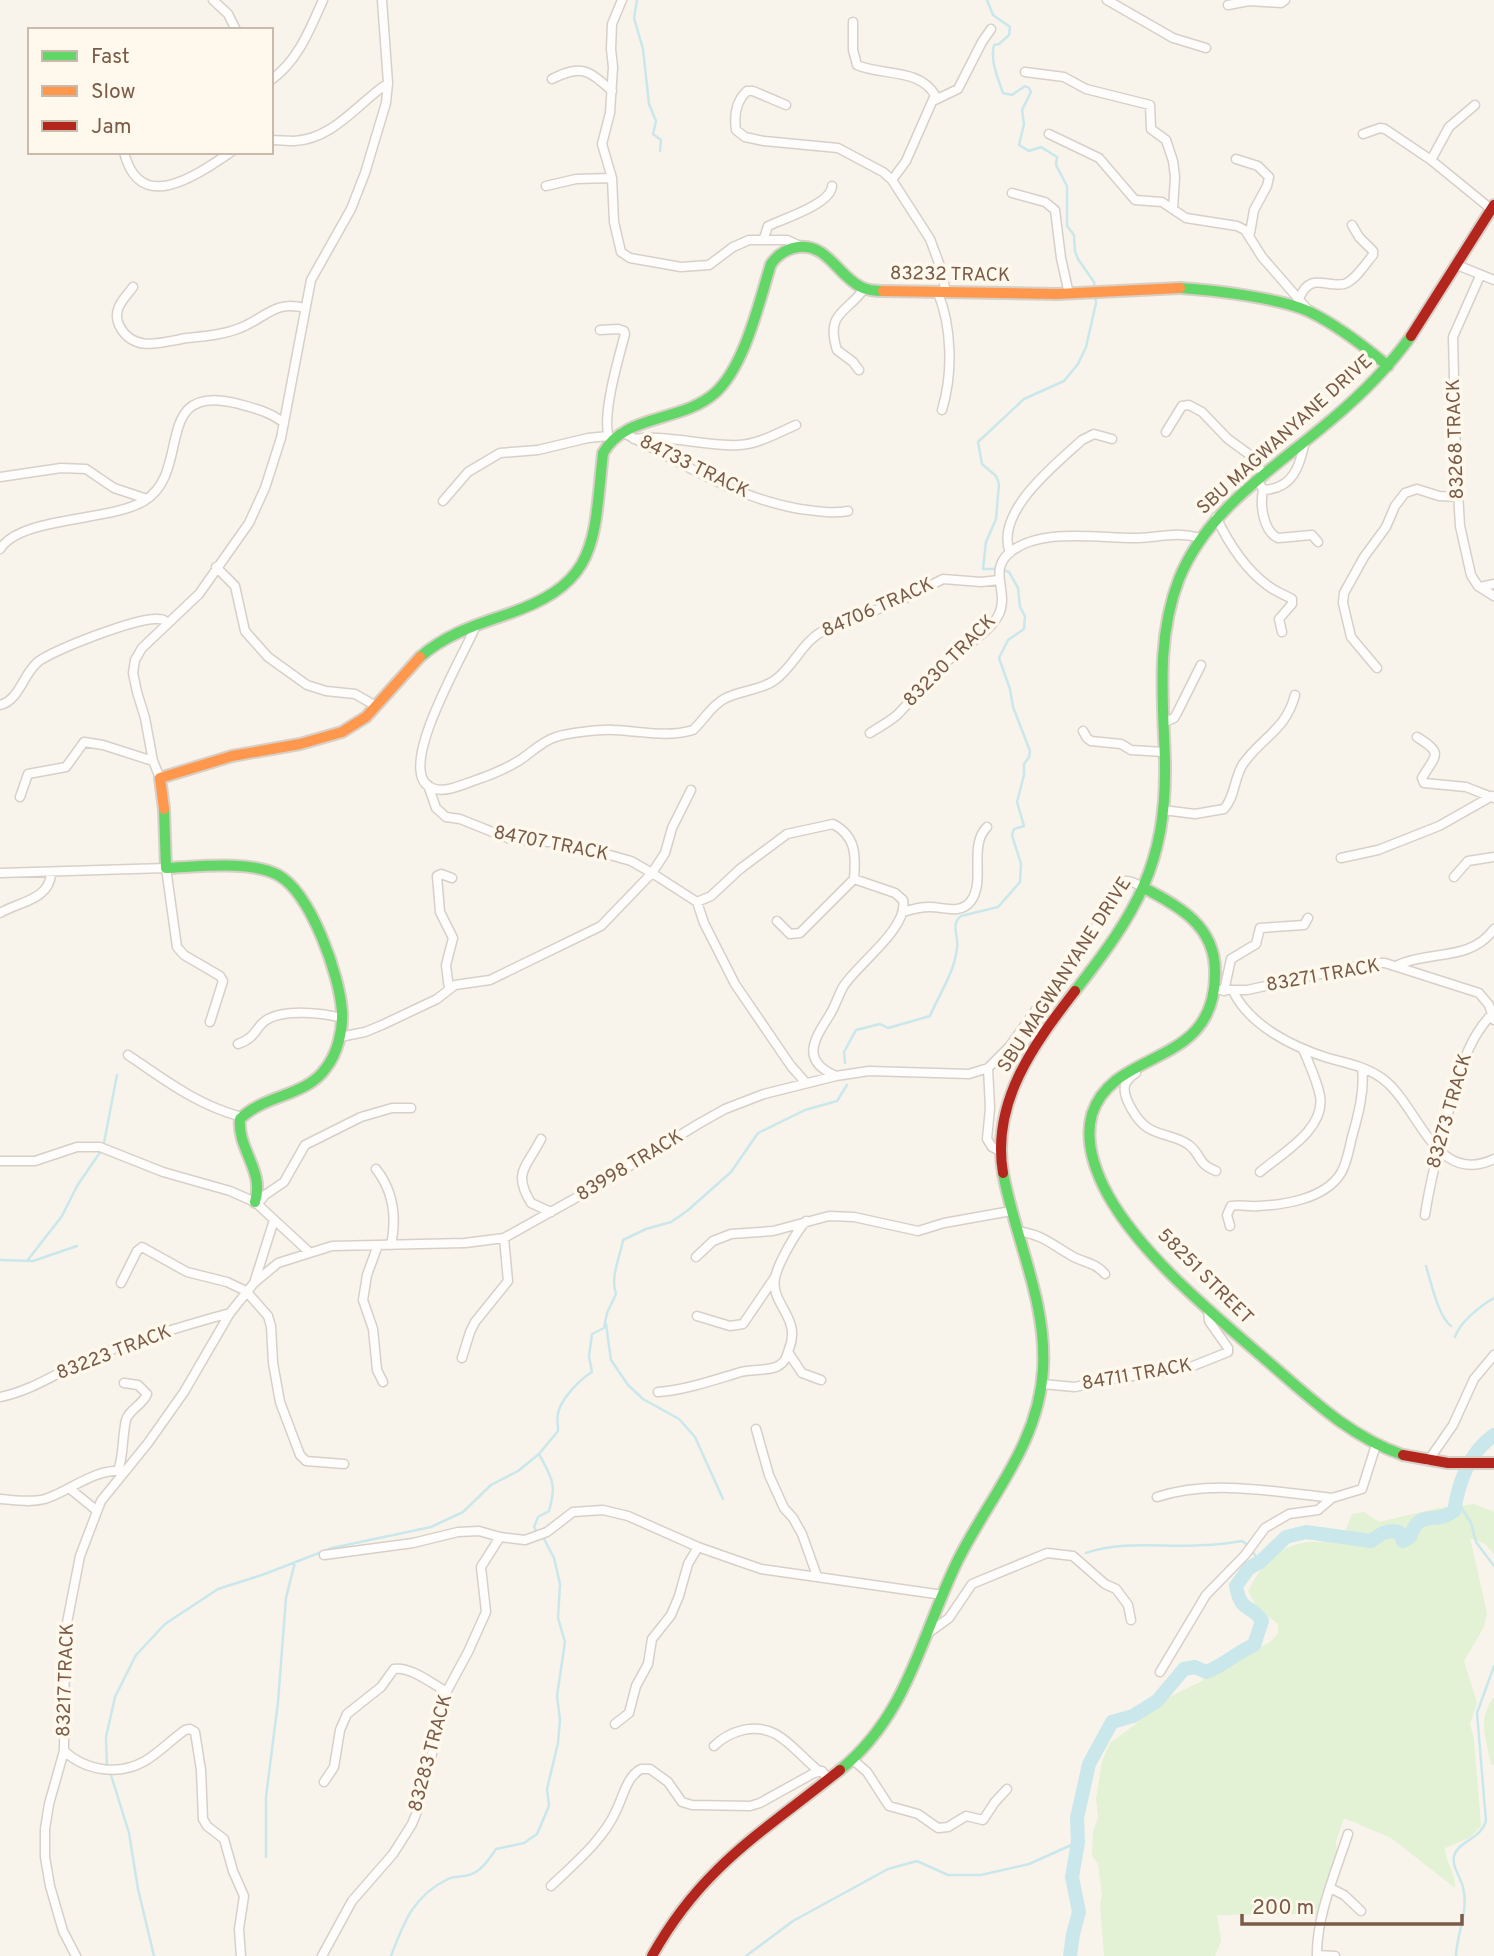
<svg xmlns="http://www.w3.org/2000/svg" width="1494" height="1956" font-family="Overpass,sans-serif">
<rect width="100%" height="100%" fill="#f8f4eb"/>
<path fill="#e3f1d4" d="M 1474,1504 L 1494,1512 L 1494,1554 L 1485,1544 L 1470,1538 L 1487,1613 L 1484,1627 L 1464,1661 L 1477,1703 L 1470,1724 L 1474,1739 L 1481,1826 L 1471,1837 L 1445,1848 C 1446,1865 1456,1872 1455,1888 L 1391,1838 L 1344,1818 L 1336,1842 L 1337,1853 L 1316,1917 L 1303,1914 L 1217,1915 L 1221,1941 L 1215,1956 L 1104,1956 L 1100,1904 L 1102,1895 L 1098,1864 L 1092,1856 L 1093,1832 L 1098,1817 L 1096,1799 L 1102,1761 L 1110,1743 L 1137,1723 L 1155,1704 L 1200,1682 L 1232,1660 L 1269,1643 L 1278,1634 L 1278,1624 L 1257,1608 L 1248,1591 C 1269,1550 1294,1536 1340,1544 L 1352,1514 L 1364,1512 L 1379,1522 L 1439,1508 Z
M 1494,1697 L 1494,1765 L 1491,1764 C 1486,1740 1477,1718 1494,1697 Z"/>
<g fill="none" stroke-linecap="round" stroke-linejoin="round">
<path stroke="#cae7eb" stroke-width="2.5" d="M 637,0 L 634,18 L 643,49 L 649,104 L 656,121 L 653,134 L 661,140 L 660,151
M 987,0 L 993,15 L 1010,27 L 1009,35 L 999,44 L 994,45 C 990,61 998,78 1003,93 L 1012,95 L 1025,86 L 1029,88 L 1031,92 L 1022,110 L 1024,124 L 1019,145 L 1029,151 L 1041,147 L 1057,157 L 1056,165 L 1067,186 L 1067,226 L 1074,235 L 1075,251 L 1078,259 L 1094,282 L 1095,288
M 997,569 L 983,569 L 986,542 L 996,519 L 999,484 L 996,476 L 982,464 L 978,442 L 1024,399 L 1064,381 L 1078,364 L 1086,347 L 1096,303 L 1095,294
M 845,1063 L 844,1052 L 856,1030 L 880,1024 L 888,1028 L 930,1016 C 940,992 954,974 957,948 C 959,935 950,925 961,916 L 998,907 L 1020,882 L 1021,864 L 1012,835 L 1014,829 L 1024,826 L 1017,802 L 1024,775 L 1024,764 L 1029,757 L 1030,751 L 1013,707 L 1010,689 L 999,658 L 1008,640 L 1024,629 L 1025,616 L 1020,607 L 1018,588 L 1009,572 L 1003,570
M 0,1260 L 33,1261 L 77,1246
M 27,1261 L 62,1216 L 77,1186 L 103,1148 L 117,1075
M 1426,1266 C 1431,1282 1438,1316 1451,1326
M 606,1324 L 611,1360 L 628,1385 L 643,1399 L 679,1419 L 695,1437 L 723,1499
M 1455,1337 C 1459,1323 1481,1305 1494,1298
M 1456,1499 L 1471,1523 L 1476,1542 L 1494,1566
M 538,1534 L 534,1527 L 538,1517 L 549,1511 C 557,1484 552,1478 539,1454 L 558,1431 C 558,1425 557,1419 558,1413 C 561,1399 580,1379 592,1372 L 589,1356 L 592,1334 L 604,1328 L 607,1313 L 616,1294 C 610,1276 620,1258 623,1240 L 646,1229 L 671,1222 L 687,1211 L 731,1172 L 758,1133 L 805,1110 L 837,1101 L 847,1085
M 1252,1551 L 1260,1562
M 1086,1553 C 1125,1540 1164,1548 1205,1545 C 1217,1545 1230,1543 1242,1541 L 1248,1545
M 107,1768 L 106,1737 L 115,1697 L 136,1655 L 165,1624 L 218,1589 L 262,1575 L 332,1548 L 431,1527 L 463,1512 L 491,1485 L 518,1471 L 539,1454
M 111,1775 L 129,1833 L 138,1889 L 154,1956
M 266,1857 L 266,1797 L 278,1702 L 286,1598 L 295,1562
M 391,1956 C 404,1922 413,1896 448,1879 C 454,1876 462,1877 469,1875 C 481,1872 489,1859 496,1849 L 524,1843 L 537,1834 L 549,1806 L 547,1789 L 558,1743 L 560,1720 L 557,1696 L 565,1642 L 558,1618 L 560,1584 L 554,1558 L 543,1537
M 746,1956 L 793,1921 L 888,1869 L 917,1861 L 948,1875 L 981,1875 L 1029,1864 L 1078,1842
M 1456,1956 C 1457,1932 1469,1911 1463,1887 C 1460,1876 1452,1867 1454,1856 C 1458,1841 1480,1840 1486,1821 L 1477,1713 L 1494,1666"/>
<path stroke="#cae7eb" stroke-width="14" d="M 1070,1956 L 1073,1934 L 1079,1912 L 1072,1877 L 1078,1842 L 1077,1818 L 1089,1764 L 1112,1722 L 1133,1716 L 1157,1701 L 1184,1669 L 1195,1667 L 1206,1672 C 1223,1666 1237,1652 1254,1645 L 1262,1621 C 1251,1603 1241,1614 1236,1586 L 1249,1568 L 1260,1562 L 1286,1537 L 1306,1532 L 1371,1541 C 1381,1534 1387,1529 1399,1532 L 1403,1541 L 1410,1537 C 1420,1507 1434,1526 1454,1511 C 1459,1481 1469,1453 1494,1435"/>
<defs>
<path id="street" d="M 213,0 L 228,14 L 236,30
M 622,0 L 612,24 L 611,49 L 613,67 L 610,113 L 602,144 L 612,178 L 614,222 L 621,252 L 630,258 L 681,267 L 709,265 L 733,247 L 749,240 L 787,240 L 800,246
M 1107,0 L 1173,38 L 1206,48
M 1228,5 L 1249,1 L 1281,3 L 1285,0
M 853,22 L 853,50 L 857,65 C 882,76 919,68 935,95 L 906,161 L 892,180
M 1025,72 L 1064,77 L 1086,89 L 1150,105 L 1151,129 L 1166,140 L 1173,161 L 1175,177 L 1173,209
M 552,79 C 582,64 588,70 612,91
M 271,80 C 298,61 310,29 323,0
M 935,100 L 958,89 L 982,42 L 991,29
M 786,105 L 753,91 L 747,91 C 736,101 734,116 736,130 L 745,137 L 764,141 L 838,148 L 883,172 L 892,180 L 930,239 L 940,266 L 946,292
M 1049,134 L 1099,158 L 1135,200 L 1162,202 L 1186,218 L 1237,226 L 1245,230 L 1262,257 L 1309,311
M 1363,134 L 1380,128 L 1385,129 L 1431,160 L 1491,209
M 271,140 C 279,140 286,141 294,141 C 334,139 358,103 388,83
M 124,152 C 140,216 197,175 231,152
M 1236,159 L 1258,166 L 1269,177 L 1267,186 L 1254,210 L 1250,233
M 1431,160 L 1449,127 L 1475,105
M 546,186 L 576,179 L 612,178
M 1012,193 L 1045,202 L 1055,210 L 1061,258 L 1069,294
M 764,238 L 768,226 C 783,219 831,204 832,186
M 1457,265 L 1494,280
M 1480,276 L 1453,337 L 1456,459 L 1460,526 L 1471,575 L 1478,586 L 1494,596
M 133,287 C 124,299 112,309 119,325 C 133,354 163,342 187,338 C 205,336 223,335 240,328 C 266,318 274,300 305,308
M 938,293 C 952,327 953,374 942,410
M 1299,299 C 1310,271 1326,288 1344,284 C 1355,281 1366,263 1373,255 L 1373,251 L 1359,237 L 1352,225
M 600,330 L 618,329 L 624,331 L 625,334 C 619,357 600,419 610,440
M 859,370 L 853,362 L 837,350 C 825,312 847,313 864,289
M 622,432 C 680,462 735,498 800,509 C 817,511 831,514 848,511
M 1166,432 L 1182,406 L 1189,405 L 1202,412 L 1228,439 L 1250,455 L 1264,475
M 634,439 C 670,434 704,447 739,445 C 759,444 777,433 796,425
M 0,477 L 61,468 L 86,469 L 114,488 L 147,499
M 1261,486 L 1263,490 C 1293,489 1300,466 1305,441
M 1263,490 C 1260,505 1263,531 1278,538 L 1312,535 L 1318,542
M 443,501 L 468,472 L 500,453 L 538,450 L 588,438 L 608,436
M 1216,517 C 1228,542 1244,568 1267,585 C 1274,591 1283,594 1292,599 L 1292,604 L 1279,619 L 1282,632
M 0,549 C 21,516 109,522 144,501 C 193,472 151,383 235,403 C 253,408 269,411 284,423
M 1010,553 C 994,512 1056,464 1082,440 L 1094,434 L 1112,439
M 216,567 L 235,586 L 245,631 L 268,657 L 307,685 L 326,691 L 355,694 L 376,706
M 1480,587 L 1494,584
M 476,625 C 468,649 388,778 435,789 C 448,792 464,784 476,780 C 491,775 507,768 520,760 C 531,753 542,741 556,737 C 566,733 602,729 614,730 C 641,731 666,738 693,730 C 704,720 711,706 724,699 C 740,690 760,691 775,680 C 793,667 802,643 821,632 L 906,598 L 943,579 L 981,582 L 999,580
M 1377,668 L 1351,637 L 1343,603 L 1344,593 L 1364,557 L 1386,527 L 1395,506 L 1405,493 L 1417,489 L 1439,496 L 1459,497
M 0,705 C 20,700 23,673 39,661 C 57,649 137,617 158,619 C 163,619 164,620 168,623
M 1163,723 L 1174,718 L 1177,713 L 1201,665
M 1083,731 L 1087,738 L 1091,741 L 1121,744 L 1131,750 L 1164,752
M 870,733 C 879,727 889,722 897,715 C 913,699 927,680 944,664 C 960,649 990,633 999,614 C 1009,593 989,572 1008,554 C 1039,526 1100,539 1138,538 C 1162,537 1176,531 1201,538
M 1417,737 C 1444,754 1436,754 1422,778 L 1424,783 L 1466,787 L 1494,798
M 160,778 L 153,761 L 145,718 L 137,692 L 133,673 L 135,660 L 142,648 L 199,594 L 249,523 L 265,488 L 281,438 L 311,280 L 351,209 L 365,173 L 386,103 L 388,83 L 382,0
M 428,785 L 436,808 L 446,817 L 460,819 L 510,839 L 562,843 L 592,850 L 631,861 L 652,873 L 665,853 L 672,828 L 691,790
M 20,797 L 28,774 L 66,767 L 84,742 L 103,745 L 153,761
M 1163,810 L 1195,814 L 1224,809 C 1235,797 1234,778 1243,764 C 1262,737 1286,730 1295,695
M 1341,858 L 1378,850 L 1439,826 L 1492,796
M 0,873 L 166,868 L 177,947 L 184,955 L 220,976 L 223,981 L 210,1022
M 1454,877 L 1468,861 L 1494,857
M 697,902 L 711,896 L 740,869 L 787,834 L 833,824 C 856,836 856,855 854,879
M 903,912 C 912,909 920,907 930,907 C 944,907 960,915 971,901 C 986,880 968,846 987,827
M 0,913 C 18,902 50,900 51,873
M 777,921 L 790,934 L 800,933 L 854,879 L 895,893 L 903,900 C 909,928 857,964 843,987 C 838,996 835,1007 829,1016 C 813,1041 801,1061 836,1076
M 1398,965 C 1430,950 1470,962 1494,929
M 449,989 L 446,965 L 453,938 L 440,912 L 437,876 L 441,874 L 452,878
M 1215,990 L 1247,990 L 1371,963 L 1385,963 L 1479,993 L 1489,1005 L 1494,1020
M 1224,991 L 1231,959 L 1256,944 L 1260,928 L 1304,925 L 1308,918
M 1233,991 C 1250,1026 1293,1047 1328,1058 C 1347,1063 1367,1067 1383,1079 C 1419,1106 1435,1187 1494,1159
M 340,1037 L 365,1032 L 382,1025 L 437,999 L 455,985 L 490,980 L 601,926 L 652,873 L 697,902 L 704,923 L 735,984 L 791,1066 L 806,1083
M 238,1044 C 258,1037 255,1026 268,1019 C 286,1009 323,1013 342,1018
M 128,1055 C 165,1080 197,1105 242,1117
M 988,1068 L 990,1108 L 987,1139 L 992,1147 L 1000,1151
M 1136,1073 C 1131,1076 1127,1080 1125,1085 C 1122,1098 1138,1122 1148,1128 C 1160,1136 1178,1136 1189,1145 C 1202,1155 1196,1163 1216,1171
M 541,1139 C 527,1167 512,1172 531,1203 L 551,1212
M 0,1161 L 35,1161 L 77,1147 L 100,1147 L 163,1172 L 230,1191 L 255,1202 L 308,1251
M 376,1169 C 394,1192 397,1217 391,1245
M 1260,1172 C 1281,1154 1326,1129 1320,1096 C 1317,1080 1309,1064 1303,1049
M 258,1203 L 265,1195 L 284,1182 L 305,1145 L 361,1117 L 392,1108 L 411,1108
M 1425,1215 C 1431,1176 1441,1140 1451,1103 C 1461,1070 1467,1040 1492,1014
M 1230,1226 L 1227,1215 L 1231,1206 C 1240,1204 1248,1207 1258,1206 C 1284,1205 1325,1199 1341,1173 C 1347,1163 1349,1149 1352,1137 C 1358,1116 1365,1090 1362,1068
M 1017,1231 C 1044,1235 1049,1243 1072,1256 C 1084,1263 1095,1262 1105,1274
M 378,1245 L 367,1275 L 363,1300 L 373,1329 L 377,1370 L 383,1382
M 696,1257 L 713,1241 L 731,1234 L 773,1231 L 829,1216 L 854,1217 L 918,1231 L 944,1223 L 1011,1211
M 255,1280 L 274,1220
M 121,1283 L 137,1251 L 142,1247 L 187,1272 L 227,1282 L 246,1291 L 268,1316 L 271,1326 L 273,1363 L 280,1402 L 300,1455 L 306,1461 L 344,1464
M 697,1316 L 730,1326 L 743,1324 L 775,1277
M 788,1352 L 802,1373 L 821,1380
M 462,1358 L 470,1332 L 475,1322 L 508,1281 L 504,1238
M 1042,1384 L 1075,1387 L 1105,1380 L 1188,1368 L 1228,1352 L 1228,1348 L 1209,1321 L 1208,1309
M 658,1392 C 686,1390 714,1380 741,1372 C 752,1369 770,1371 778,1366 C 786,1362 787,1355 789,1349 C 802,1318 770,1304 775,1278 C 778,1263 796,1232 806,1221
M 0,1397 C 35,1390 62,1369 95,1356 C 137,1340 186,1325 230,1313
M 756,1429 L 769,1475 L 784,1508 L 793,1518 L 802,1534 L 817,1576
M 1428,1461 L 1453,1425 L 1474,1379 L 1494,1355
M 118,1471 C 124,1454 122,1437 126,1420 C 129,1409 143,1405 147,1394 L 138,1385 L 124,1383
M 69,1488 L 96,1510
M 1157,1497 C 1212,1479 1276,1492 1332,1498 L 1362,1489 L 1376,1445
M 0,1499 C 15,1500 30,1503 45,1499 C 72,1490 93,1469 123,1471
M 324,1555 L 413,1543 L 458,1532 L 479,1531 L 500,1537 L 525,1540 L 547,1532 L 573,1512 L 603,1510 L 628,1516 L 698,1547 L 761,1569 L 943,1595
M 927,1634 L 949,1618 L 972,1584 L 1047,1553 L 1073,1556 L 1105,1584 L 1116,1589 L 1128,1605 L 1131,1620
M 1160,1672 L 1206,1595 L 1245,1555 L 1265,1528 L 1289,1514 L 1318,1510 L 1332,1498
M 615,1724 L 629,1713 L 636,1686 L 648,1664 L 652,1639 L 671,1615 L 679,1596 L 688,1564 L 698,1547
M 714,1746 C 723,1737 731,1733 743,1730 C 779,1722 794,1752 819,1771
M 64,1751 C 86,1771 119,1776 145,1761 C 160,1752 171,1740 185,1730 L 190,1729 L 195,1732 L 201,1770 L 203,1819 L 207,1826 L 224,1839 L 233,1871 L 244,1896 L 239,1929 L 241,1956
M 852,1759 L 867,1772 L 889,1806 L 918,1814 L 938,1828 L 948,1827 L 966,1816 L 983,1820 L 995,1802 L 1007,1789
M 324,1782 L 334,1767 L 340,1730 L 347,1714 L 381,1687 L 394,1669 C 410,1666 431,1683 445,1691
M 551,1886 C 574,1864 603,1840 616,1811 C 623,1797 627,1776 641,1769 L 650,1769 L 668,1782 L 682,1802 L 692,1805 L 750,1806 L 760,1803 L 814,1773 L 822,1771 L 828,1779
M 1330,1888 L 1344,1895 L 1361,1911
M 1317,1955 L 1335,1956
M 76,1956 L 63,1931 L 50,1886 L 45,1857 L 45,1829 L 49,1804 L 64,1751 L 65,1633 L 80,1556 L 101,1501 L 148,1443 L 184,1392 L 230,1313 L 254,1283 L 278,1263 L 332,1246 L 465,1243 L 504,1238 L 590,1190 L 700,1123 L 725,1109 L 764,1094 L 836,1076 L 869,1071 L 969,1074 L 988,1068 L 1009,1047 L 1096,927 L 1117,885 C 1127,877 1135,883 1144,888
M 322,1956 L 352,1901 L 393,1854 L 412,1824 L 418,1809 L 432,1754 L 441,1702 L 468,1652 L 486,1612 L 481,1567 L 500,1537
M 1317,1956 C 1316,1917 1336,1871 1348,1834"/>
<path id="fast" d="M 1180,288 C 1213,290 1279,298 1308,311 C 1337,325 1363,345 1388,366
M 420,657 C 444,636 472,626 502,616 C 600,584 593,544 603,453 C 626,413 681,423 715,393 C 745,366 759,302 771,264 C 778,254 786,249 798,247 C 827,243 838,276 861,287 C 867,290 875,291 883,291
M 164,809 L 166,868 C 197,867 250,860 278,875 C 311,893 340,976 342,1012 C 343,1031 337,1054 326,1068 C 306,1097 265,1094 240,1119 C 237,1149 265,1171 255,1202
M 1144,888 C 1179,906 1215,926 1215,971 C 1217,1070 1114,1046 1092,1114 C 1084,1142 1095,1171 1108,1195 C 1142,1256 1212,1313 1265,1359 C 1308,1396 1348,1436 1403,1455
M 1075,991 C 1136,913 1167,865 1165,761 C 1163,699 1156,638 1179,579 C 1207,509 1276,467 1331,420 C 1361,395 1388,368 1411,336
M 840,1770 C 909,1714 921,1635 958,1560 C 990,1496 1039,1444 1043,1369 C 1047,1302 1015,1238 1003,1173"/>
<path id="slow" d="M 883,291 L 1057,294 L 1180,288
M 164,809 L 160,778 L 232,756 L 300,744 L 342,732 L 366,717 L 420,657"/>
<path id="jam" d="M 1411,336 L 1494,205
M 1003,1173 C 991,1102 1034,1044 1075,991
M 1403,1455 L 1448,1463 L 1494,1463
M 652,1956 C 702,1866 763,1832 840,1770"/>
</defs>
<use href="#street" stroke="#d7d0c8" stroke-width="11"/>
<use href="#fast" stroke="#d8d0c7" stroke-width="14"/>
<use href="#slow" stroke="#d8d0c7" stroke-width="14"/>
<use href="#jam" stroke="#d8d0c7" stroke-width="14"/>
<use href="#street" stroke="#fefdfc" stroke-width="8"/>
<use href="#fast" stroke="#63d668" stroke-width="10"/>
<use href="#slow" stroke="#ff974d" stroke-width="10"/>
<use href="#jam" stroke="#b3261e" stroke-width="10"/>
</g>
<g text-anchor="middle" dominant-baseline="central" stroke-width="7" stroke-linejoin="round" paint-order="stroke">
<g font-size="19" fill="#7a5b47" stroke="#fff9ed">
<text transform="translate(950 275) rotate(1)">83232 TRACK</text>
<text transform="translate(1285 435) rotate(-42)">SBU MAGWANYANE DRIVE</text>
<text transform="translate(1456 439) rotate(-92)">83268 TRACK</text>
<text transform="translate(694 467) rotate(26)">84733 TRACK</text>
<text transform="translate(878 608) rotate(-24)">84706 TRACK</text>
<text transform="translate(950 661) rotate(-45)">83230 TRACK</text>
<text transform="translate(551 844) rotate(11)">84707 TRACK</text>
<text transform="translate(1065 975) rotate(-57)">SBU MAGWANYANE DRIVE</text>
<text transform="translate(1323 976) rotate(-10)">83271 TRACK</text>
<text transform="translate(1450 1111) rotate(-74)">83273 TRACK</text>
<text transform="translate(630 1166) rotate(-31)">83998 TRACK</text>
<text transform="translate(1205 1277) rotate(45)">58251 STREET</text>
<text transform="translate(114 1353) rotate(-21)">83223 TRACK</text>
<text transform="translate(1137 1375) rotate(-10)">84711 TRACK</text>
<text transform="translate(66 1680) rotate(-88)">83217 TRACK</text>
<text transform="translate(431 1753) rotate(-75)">83283 TRACK</text>
</g>
</g>
<rect x="28" y="28" width="245" height="126" fill="#fff9ed" stroke="#cabaab" stroke-width="2"/>
<rect x="42" y="51" width="35" height="10" fill="#63d668" stroke="#cabaab" stroke-width="2"/>
<text x="91" y="63" font-size="21" fill="#7a5b47">Fast</text>
<rect x="42" y="86" width="35" height="10" fill="#ff974d" stroke="#cabaab" stroke-width="2"/>
<text x="91" y="98" font-size="21" fill="#7a5b47">Slow</text>
<rect x="42" y="121" width="35" height="10" fill="#b3261e" stroke="#cabaab" stroke-width="2"/>
<text x="91" y="133" font-size="21" fill="#7a5b47">Jam</text>
<path d="M1242 1914v10h220v-10" fill="none" stroke="#7a5b47" stroke-width="3.5"/>
<text x="1252" y="1914" font-size="21" fill="#7a5b47" stroke="#fff9ed" stroke-width="5" paint-order="stroke">200 m</text>
</svg>
